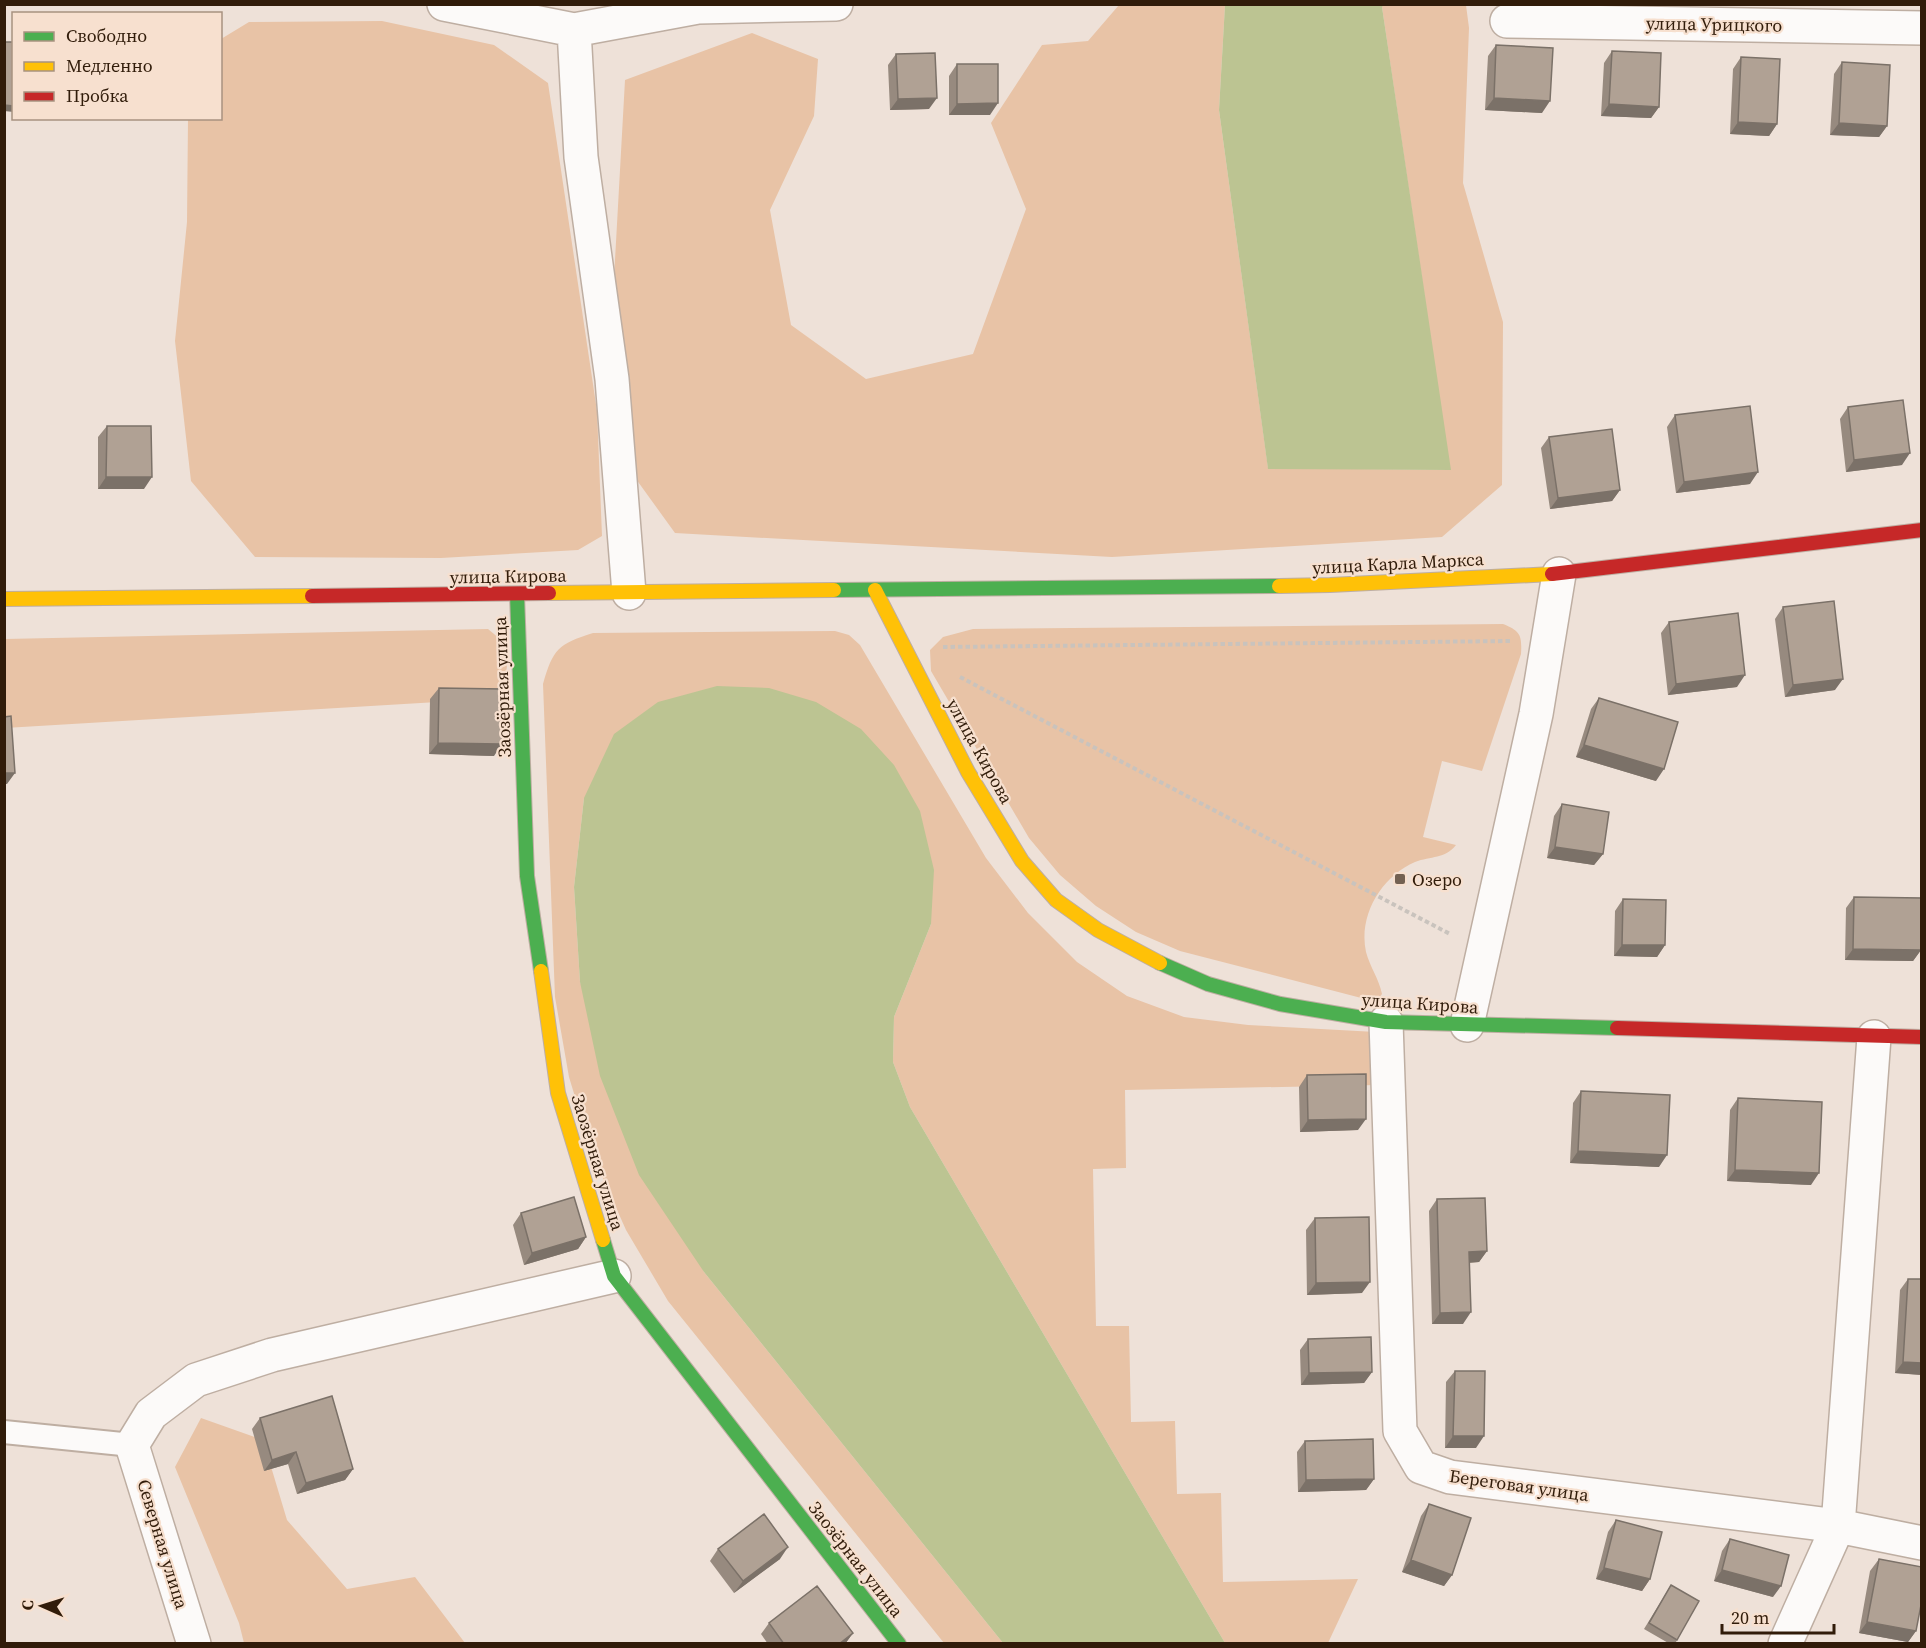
<svg xmlns="http://www.w3.org/2000/svg" width="1926" height="1648" font-family="'Source Serif 4',serif">
<rect width="100%" height="100%" fill="#eee1d8"/>
<path fill="#e8c3a6" d="M 1384,4 L 1466,5 L 1469,28 L 1463,183 L 1503,322 L 1502,485 L 1442,537 L 1112,557 L 675,533 L 636,479 L 613,296 L 625,80 L 752,33 L 818,59 L 814,116 L 770,210 L 791,325 L 866,379 L 973,354 L 1026,209 L 991,123 L 1042,45 L 1088,41 L 1119,5 L 1225,5 L 1219,110 L 1268,468 L 1450,470 L 1382,7 Z
M 382,21 L 494,45 L 548,83 L 597,411 L 602,536 L 578,550 L 441,558 L 255,557 L 191,481 L 175,341 L 187,222 L 188,119 L 220,118 L 221,39 L 249,22 Z
M 1503,624 C 1521,631 1522,636 1521,654 L 1482,771 L 1442,761 L 1423,837 L 1456,845 C 1445,859 1431,856 1415,862 C 1382,876 1358,915 1366,952 C 1370,967 1379,979 1382,994 L 1378,999 L 1369,1000 L 1180,951 L 1136,932 L 1096,906 L 1060,875 L 1029,838 L 931,671 L 930,650 L 943,637 L 973,629 Z
M 488,629 L 500,639 L 507,665 L 504,698 L 5,728 L 5,639 Z
M 835,631 L 849,635 L 860,645 L 986,858 L 1028,913 L 1077,962 L 1127,996 L 1184,1017 L 1248,1025 L 1376,1032 L 1378,1085 L 1125,1090 L 1126,1168 L 1093,1169 L 1096,1326 L 1129,1326 L 1131,1422 L 1175,1421 L 1177,1494 L 1221,1493 L 1223,1582 L 1358,1579 L 1328,1643 L 1225,1643 L 910,1107 L 893,1062 L 894,1017 L 931,924 L 584,798 L 574,887 L 580,982 L 704,1272 L 1003,1643 L 944,1643 L 668,1301 L 626,1230 L 593,1156 L 569,1077 L 555,997 L 543,684 C 553,649 558,644 593,633 Z
M 201,1418 L 263,1440 L 287,1520 L 347,1589 L 415,1577 L 465,1643 L 244,1643 L 239,1623 L 175,1467 Z"/>
<path fill="#bcc492" d="M 1225,5 L 1384,5 L 1382,7 L 1451,470 L 1268,469 L 1219,110 Z
M 717,686 L 769,688 L 816,702 L 861,729 L 894,765 L 920,811 L 934,870 L 931,924 L 894,1017 L 893,1062 L 910,1107 L 1225,1643 L 1003,1643 L 704,1272 L 639,1175 L 600,1076 L 580,982 L 574,887 L 584,798 L 614,734 L 658,702 Z"/>
<g fill="none" stroke-linecap="round" stroke-linejoin="round">
<defs>
<path id="lane" d="M 4,1432 L 132,1445"/>
<path id="street" d="M 444,4 L 574,30 L 698,7 L 836,4
M 1507,21 L 1922,28
M 574,30 L 581,157 L 612,379 L 629,593
M 1386,1022 L 1400,1431 L 1421,1467 L 1450,1477 L 1838,1526 L 1922,1543
M 1467,1025 L 1536,714 L 1559,574
M 194,1644 L 132,1445 L 151,1414 L 196,1380 L 272,1355 L 614,1276
M 1785,1644 L 1838,1526 L 1874,1037"/>
<path id="fast" d="M 834,590 L 1279,586
M 517,594 L 527,876 L 541,971
M 1160,963 L 1208,984 L 1280,1004 L 1386,1022 L 1617,1028
M 603,1240 L 614,1276 L 899,1644"/>
<path id="slow" d="M 1279,586 L 1330,585 L 1552,574
M 875,590 L 968,772 L 1022,861 L 1056,900 L 1098,930 L 1160,963
M 549,593 L 834,590
M 4,599 L 312,596
M 541,971 L 558,1093 L 603,1240"/>
<path id="jam" d="M 1552,574 L 1922,530
M 312,596 L 549,593
M 1617,1028 L 1922,1037"/>
</defs>
<use href="#lane" stroke="#beaea2" stroke-width="26"/>
<use href="#street" stroke="#beaea2" stroke-width="36"/>
<use href="#fast" stroke="#beaea2" stroke-width="16"/>
<use href="#slow" stroke="#beaea2" stroke-width="16"/>
<use href="#jam" stroke="#beaea2" stroke-width="16"/>
<path stroke="#c9c3bd" stroke-width="4" stroke-dasharray="4.5 3" stroke-linecap="butt" d="M 943,647 L 1512,641
M 960,677 L 1450,934"/>
<use href="#lane" stroke="#fcfaf9" stroke-width="22"/>
<use href="#street" stroke="#fcfaf9" stroke-width="33"/>
<use href="#fast" stroke="#4caf50" stroke-width="14"/>
<use href="#slow" stroke="#ffc107" stroke-width="14"/>
<use href="#jam" stroke="#c62828" stroke-width="14"/>
</g>
<path fill="#978a7f" d="M 1496,45 L 1542,113 L 1485,110 L 1488,56 Z
M 1612,51 L 1659,107 L 1651,118 L 1601,116 L 1604,63 Z
M 896,54 L 929,109 L 890,110 L 888,65 Z
M 1741,57 L 1777,124 L 1769,136 L 1730,134 L 1733,69 Z
M 1842,62 L 1887,126 L 1879,137 L 1830,135 L 1834,74 Z
M 957,64 L 990,115 L 949,115 L 949,76 Z
M 1848,407 L 1902,465 L 1846,472 L 1840,419 Z
M 1675,415 L 1750,484 L 1676,493 L 1667,427 Z
M 107,426 L 144,489 L 98,489 L 98,437 Z
M 1549,437 L 1620,490 L 1612,501 L 1550,509 L 1541,448 Z
M 1783,607 L 1835,690 L 1785,697 L 1775,619 Z
M 1669,622 L 1737,687 L 1668,695 L 1661,633 Z
M 439,688 L 494,756 L 429,754 L 430,699 Z
M 1599,698 L 1656,781 L 1576,757 L 1591,709 Z
M 1562,804 L 1603,854 L 1594,865 L 1547,858 L 1554,816 Z
M 1854,897 L 1921,950 L 1913,961 L 1845,960 L 1846,908 Z
M 1623,899 L 1665,945 L 1657,957 L 1614,956 L 1615,911 Z
M 1307,1075 L 1358,1130 L 1300,1132 L 1299,1087 Z
M 1581,1091 L 1659,1167 L 1570,1163 L 1573,1103 Z
M 1738,1098 L 1811,1185 L 1727,1181 L 1730,1110 Z
M 1437,1199 L 1487,1251 L 1479,1262 L 1469,1263 L 1463,1324 L 1432,1324 L 1429,1211 Z
M 521,1213 L 586,1237 L 578,1249 L 524,1265 L 513,1225 Z
M 1315,1218 L 1362,1293 L 1307,1295 L 1306,1230 Z
M 1908,1279 L 1922,1375 L 1895,1373 L 1900,1290 Z
M 1308,1339 L 1372,1372 L 1364,1383 L 1301,1385 L 1300,1350 Z
M 1455,1371 L 1476,1448 L 1445,1448 L 1446,1382 Z
M 260,1418 L 353,1469 L 345,1480 L 297,1494 L 288,1464 L 264,1471 L 252,1429 Z
M 1305,1441 L 1374,1479 L 1366,1490 L 1298,1492 L 1297,1452 Z
M 1429,1504 L 1452,1575 L 1444,1586 L 1402,1572 L 1421,1516 Z
M 1616,1520 L 1650,1579 L 1642,1591 L 1596,1579 L 1608,1532 Z
M 1730,1539 L 1773,1597 L 1714,1581 L 1722,1551 Z
M 718,1549 L 780,1559 L 734,1593 L 710,1561 Z
M 1879,1559 L 1916,1631 L 1908,1642 L 1859,1633 L 1870,1571 Z
M 1671,1585 L 1677,1640 L 1675,1644 L 1670,1644 L 1644,1629 Z
M 769,1623 L 853,1633 L 845,1644 L 768,1644 L 761,1634 Z"/>
<path fill="#7b7168" d="M 937,98 L 929,109 L 890,110 L 898,99 Z
M 1494,98 L 1550,101 L 1542,113 L 1485,110 Z
M 998,103 L 990,115 L 949,115 L 957,104 Z
M 1609,104 L 1659,107 L 1651,118 L 1601,116 Z
M 4,105 L 14,106 L 14,112 L 4,111 Z
M 1738,122 L 1777,124 L 1769,136 L 1730,134 Z
M 1839,123 L 1887,126 L 1879,137 L 1830,135 Z
M 1910,453 L 1902,465 L 1846,472 L 1854,460 Z
M 1758,472 L 1750,484 L 1676,493 L 1684,482 Z
M 106,477 L 152,477 L 144,489 L 98,489 Z
M 1620,490 L 1612,501 L 1550,509 L 1558,498 Z
M 1745,675 L 1737,687 L 1668,695 L 1676,684 Z
M 1843,679 L 1835,690 L 1785,697 L 1793,685 Z
M 438,743 L 502,744 L 494,756 L 429,754 Z
M 1584,745 L 1664,769 L 1656,781 L 1576,757 Z
M 4,773 L 15,773 L 7,784 L 4,784 Z
M 1555,847 L 1603,854 L 1594,865 L 1547,858 Z
M 1622,945 L 1665,945 L 1657,957 L 1614,956 Z
M 1853,949 L 1921,950 L 1913,961 L 1845,960 Z
M 1366,1119 L 1358,1130 L 1300,1132 L 1308,1120 Z
M 1578,1151 L 1667,1155 L 1659,1167 L 1570,1163 Z
M 1735,1170 L 1819,1173 L 1811,1185 L 1727,1181 Z
M 586,1237 L 578,1249 L 524,1265 L 532,1253 Z
M 1487,1251 L 1479,1262 L 1461,1263 L 1469,1252 Z
M 1370,1282 L 1362,1293 L 1307,1295 L 1316,1283 Z
M 1471,1312 L 1463,1324 L 1432,1324 L 1440,1313 Z
M 1903,1362 L 1922,1363 L 1922,1375 L 1895,1373 Z
M 1372,1372 L 1364,1383 L 1301,1385 L 1309,1373 Z
M 1453,1436 L 1484,1436 L 1476,1448 L 1445,1448 Z
M 296,1452 L 288,1464 L 264,1471 L 272,1460 Z
M 353,1469 L 345,1480 L 297,1494 L 306,1483 Z
M 1374,1479 L 1366,1490 L 1298,1492 L 1306,1480 Z
M 788,1547 L 780,1559 L 734,1593 L 743,1581 Z
M 1411,1560 L 1452,1575 L 1444,1586 L 1402,1572 Z
M 1604,1568 L 1650,1579 L 1642,1591 L 1596,1579 Z
M 1722,1570 L 1781,1586 L 1773,1597 L 1714,1581 Z
M 1867,1622 L 1916,1631 L 1908,1642 L 1859,1633 Z
M 853,1633 L 845,1644 L 839,1644 Z"/>
<path fill="#b0a194" stroke="#7b7168" stroke-width="1.5" d="M 4,42 L 14,42 L 14,106 L 4,105 Z
M 1496,45 L 1553,48 L 1550,101 L 1494,98 Z
M 1612,51 L 1661,53 L 1659,107 L 1609,104 Z
M 935,53 L 937,98 L 898,99 L 896,54 Z
M 1741,57 L 1780,59 L 1777,124 L 1738,122 Z
M 1842,62 L 1890,65 L 1887,126 L 1839,123 Z
M 957,64 L 998,64 L 998,103 L 957,104 Z
M 1903,400 L 1910,453 L 1854,460 L 1848,407 Z
M 1750,406 L 1758,472 L 1684,482 L 1675,415 Z
M 107,426 L 151,426 L 152,477 L 106,477 Z
M 1612,429 L 1620,490 L 1558,498 L 1549,437 Z
M 1834,601 L 1843,679 L 1793,685 L 1783,607 Z
M 1738,613 L 1745,675 L 1676,684 L 1669,622 Z
M 439,688 L 503,689 L 502,744 L 438,743 Z
M 1599,698 L 1678,722 L 1664,769 L 1584,745 Z
M 11,716 L 15,773 L 4,773 L 4,717 Z
M 1562,804 L 1609,812 L 1603,854 L 1555,847 Z
M 1854,897 L 1922,898 L 1921,950 L 1853,949 Z
M 1623,899 L 1666,900 L 1665,945 L 1622,945 Z
M 1366,1074 L 1366,1119 L 1308,1120 L 1307,1075 Z
M 1581,1091 L 1670,1095 L 1667,1155 L 1578,1151 Z
M 1738,1098 L 1822,1102 L 1819,1173 L 1735,1170 Z
M 574,1197 L 586,1237 L 532,1253 L 521,1213 Z
M 1485,1198 L 1487,1251 L 1469,1252 L 1471,1312 L 1440,1313 L 1437,1199 Z
M 1369,1217 L 1370,1282 L 1316,1283 L 1315,1218 Z
M 1908,1279 L 1922,1279 L 1922,1363 L 1903,1362 Z
M 1371,1337 L 1372,1372 L 1309,1373 L 1308,1339 Z
M 1455,1371 L 1485,1371 L 1484,1436 L 1453,1436 Z
M 332,1396 L 353,1469 L 306,1483 L 296,1452 L 272,1460 L 260,1418 Z
M 1373,1439 L 1374,1479 L 1306,1480 L 1305,1441 Z
M 1429,1504 L 1471,1518 L 1452,1575 L 1411,1560 Z
M 764,1514 L 788,1547 L 743,1581 L 718,1549 Z
M 1616,1520 L 1662,1532 L 1650,1579 L 1604,1568 Z
M 1730,1539 L 1789,1555 L 1781,1586 L 1722,1570 Z
M 1879,1559 L 1922,1567 L 1922,1600 L 1916,1631 L 1867,1622 Z
M 1671,1585 L 1699,1601 L 1677,1640 L 1649,1623 Z
M 817,1586 L 853,1633 L 839,1644 L 784,1644 L 769,1623 Z"/>
<rect fill="#736152" stroke="#f7e0cf" stroke-width="2" x="1394" y="873" width="12" height="12" rx="3"/>
<g text-anchor="middle" dominant-baseline="central" stroke-width="4.5" stroke-linejoin="round" paint-order="stroke">
<g font-size="18" fill="#311c0a" stroke="#f7e0cf">
<text transform="translate(1714 24) rotate(1)">улица Урицкого</text>
<text transform="translate(1398 563) rotate(-3)">улица Карла Маркса</text>
<text transform="translate(508 576) rotate(-1)">улица Кирова</text>
<text transform="translate(502 687) rotate(-92)">Заозёрная улица</text>
<text transform="translate(980 751) rotate(61)">улица Кирова</text>
<text transform="translate(1420 1003) rotate(4)">улица Кирова</text>
<text transform="translate(598 1162) rotate(73)">Заозёрная улица</text>
<text transform="translate(1519 1485) rotate(8)">Береговая улица</text>
<text transform="translate(163 1544) rotate(73)">Северная улица</text>
<text transform="translate(856 1559) rotate(52)">Заозёрная улица</text>
</g>
<g font-size="18" fill="#311c0a" stroke="#f7e0cf" text-anchor="start">
<text x="1412" y="879">Озеро</text>
</g>
</g>
<rect width="1926" height="1648" fill="none" stroke="#311c0a" stroke-width="12"/>
<rect x="12" y="12" width="210" height="108" fill="#f7e0cf" stroke="#a89280" stroke-width="1.5"/>
<rect x="24" y="32" width="30" height="9" fill="#4caf50" stroke="#a89280" stroke-width="1.5"/>
<text x="66" y="42" font-size="18" fill="#311c0a">Свободно</text>
<rect x="24" y="62" width="30" height="9" fill="#ffc107" stroke="#a89280" stroke-width="1.5"/>
<text x="66" y="72" font-size="18" fill="#311c0a">Медленно</text>
<rect x="24" y="92" width="30" height="9" fill="#c62828" stroke="#a89280" stroke-width="1.5"/>
<text x="66" y="102" font-size="18" fill="#311c0a">Пробка</text>
<g transform="translate(42 1606) rotate(273)" stroke="#f7e0cf" stroke-width="4.5" paint-order="stroke">
<path d="M0-4.5L10 22L0 15L-10 22Z" fill="#311c0a"/>
<text y="-9" font-size="16" font-weight="bold" text-anchor="middle" fill="#311c0a">С</text>
</g>
<path d="M1722 1624v9h112v-9" fill="none" stroke="#311c0a" stroke-width="3"/>
<text x="1731" y="1624" font-size="18" fill="#311c0a" stroke="#f7e0cf" stroke-width="4.5" paint-order="stroke">20 m</text>
</svg>
